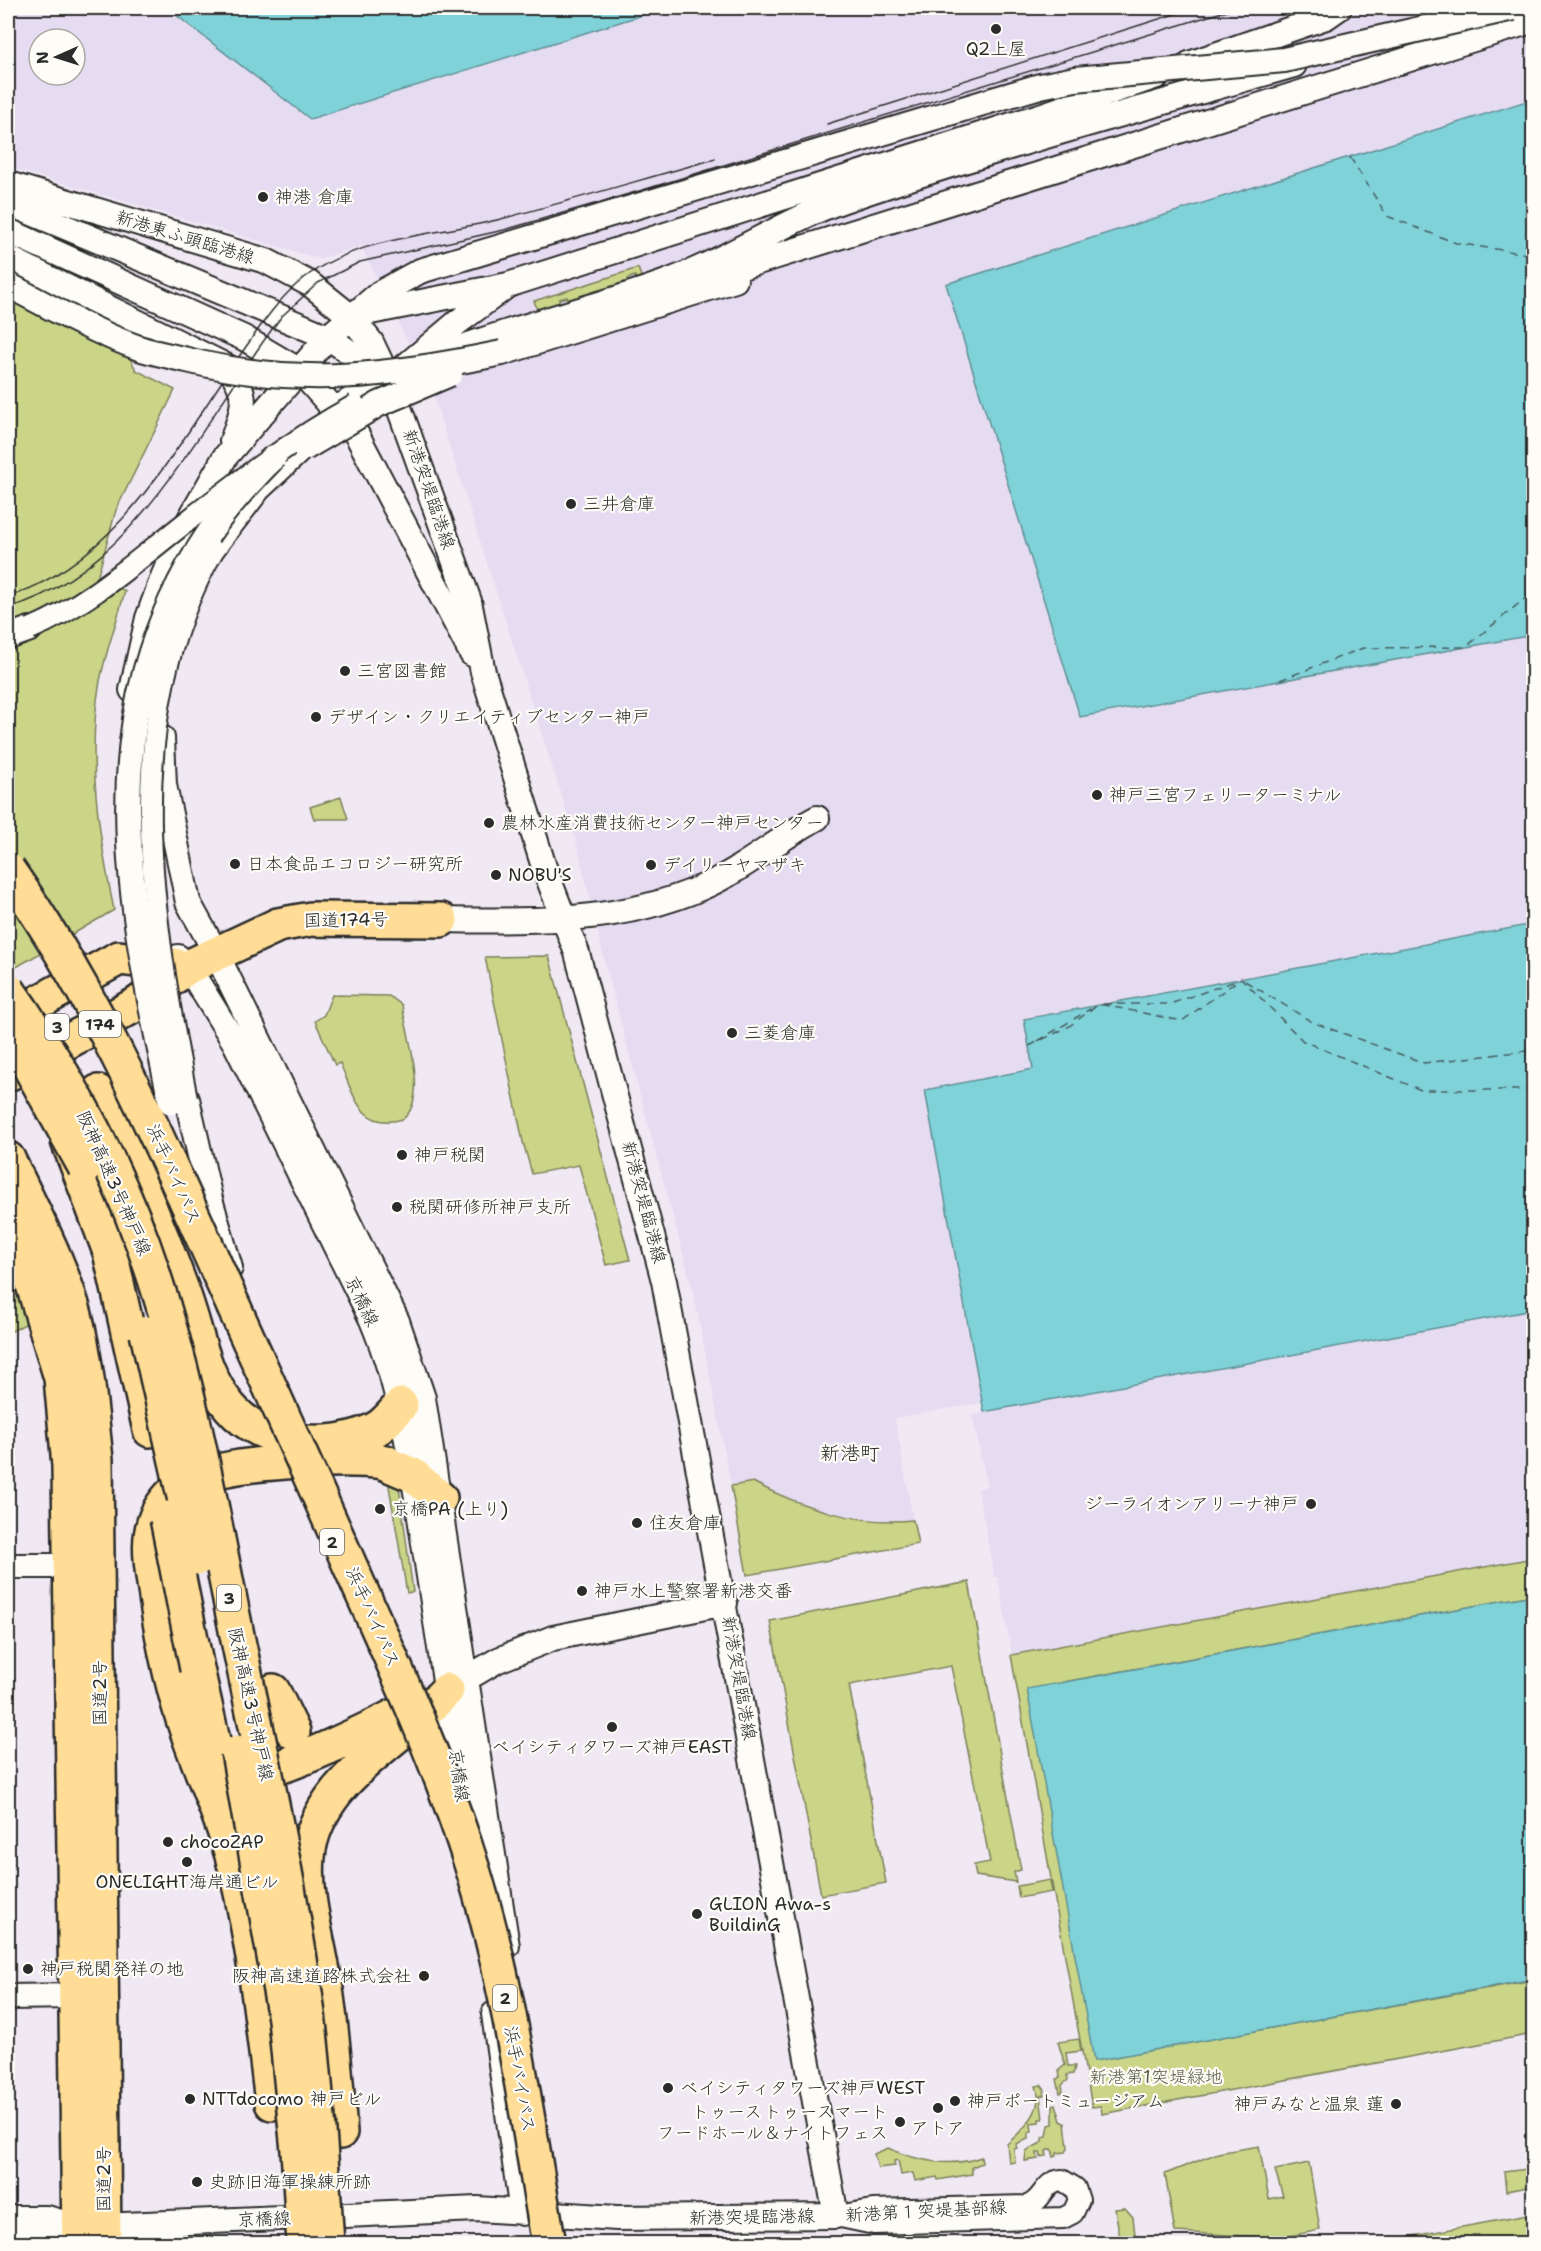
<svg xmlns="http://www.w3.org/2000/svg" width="1541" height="2251" font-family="'Shantell Sans','Klee One',sans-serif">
<rect width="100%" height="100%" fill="#f0e9f4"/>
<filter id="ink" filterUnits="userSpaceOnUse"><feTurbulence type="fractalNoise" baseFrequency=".0167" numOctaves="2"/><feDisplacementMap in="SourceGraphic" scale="12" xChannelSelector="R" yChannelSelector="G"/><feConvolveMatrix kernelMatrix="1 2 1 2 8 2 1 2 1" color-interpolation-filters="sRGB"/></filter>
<g filter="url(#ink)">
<path fill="#e6dcf2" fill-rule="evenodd" d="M 8,8 L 167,8 L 310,119 L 665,8 L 1533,8 L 1533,99 L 947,284 L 1080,717 L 1533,635 L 1533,924 L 1024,1019 L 1034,1069 L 925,1091 L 982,1403 L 895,1418 L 913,1520 L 892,1522 L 826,1512 L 776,1494 L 753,1482 L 731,1486 L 693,1291 L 606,968 L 577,844 L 431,389 L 361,246 L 320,259 L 8,167 ZM 39,39 L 75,39 L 75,75 L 39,75 Z
M 1533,1310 L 1533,1595 L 1018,1691 L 998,1577 L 994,1577 L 978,1489 L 987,1486 L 972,1415 Z"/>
<path fill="#cad588" stroke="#7a805a" stroke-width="1.5" d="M 638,268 L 642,279 L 637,281 L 635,276 L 627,279 L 628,284 L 569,302 L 567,297 L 559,299 L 560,305 L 538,312 L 534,301 Z
M 8,295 L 124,346 L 136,370 L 175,390 L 116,510 L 98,575 L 125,591 C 117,621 106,651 100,681 C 86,757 99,836 114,910 L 8,972 Z
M 341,797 L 348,819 L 314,819 L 310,807 Z
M 549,956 L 630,1260 L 606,1265 L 579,1165 L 532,1174 L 523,1142 L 485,957 Z
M 332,995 L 389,996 L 402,1005 C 407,1035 429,1098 403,1119 C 360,1131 354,1095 340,1063 L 335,1065 L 315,1021 L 324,1015 Z
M 8,1254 L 33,1320 L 8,1333 Z
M 388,1480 L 399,1487 L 413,1592 L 407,1593 Z
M 753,1482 C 801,1507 859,1526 913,1520 L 918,1544 L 747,1575 L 731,1486 Z
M 1533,1558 L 1533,1595 L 1063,1682 L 1129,2054 L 1533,1980 L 1533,2034 L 1102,2114 L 1101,2106 L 1092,2107 L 1011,1655 Z
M 969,1582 L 1021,1870 L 1014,1872 L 1016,1882 L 976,1876 L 974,1865 L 990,1862 L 951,1666 L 849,1685 L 886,1883 L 821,1895 L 770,1621 Z
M 1050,1880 L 1052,1892 L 1019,1898 L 1017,1886 Z
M 1079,2039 L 1081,2051 L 1066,2053 L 1068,2066 L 1075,2066 L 1073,2074 L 1067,2075 L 1068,2080 L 1062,2085 L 1063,2092 L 1060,2093 L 1057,2079 L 1060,2078 L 1059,2070 L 1065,2065 L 1058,2042 Z
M 1041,2085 L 1045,2090 L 1044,2095 L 1040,2096 L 1043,2119 L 1039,2119 L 1039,2122 L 1031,2123 L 1032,2132 L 1028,2133 L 1028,2139 L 1016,2144 L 1017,2148 L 1014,2149 L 1015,2162 L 1009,2163 L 1007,2144 C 1023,2130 1045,2110 1036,2086 Z
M 1056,2104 L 1061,2121 L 1065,2123 L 1068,2148 L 1066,2152 L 1057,2153 L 1057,2156 L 1054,2157 L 1052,2149 L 1046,2151 L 1047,2156 L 1041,2157 L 1040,2153 L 1037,2153 L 1038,2159 L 1025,2161 L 1026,2151 L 1043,2142 L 1043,2137 L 1047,2136 L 1049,2125 L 1053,2124 L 1053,2105 Z
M 1259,2146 L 1269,2199 L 1283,2196 L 1275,2170 L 1309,2163 L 1320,2230 L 1280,2238 L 1175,2232 L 1165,2174 L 1218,2153 Z
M 888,2148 C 916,2161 952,2168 981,2157 L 982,2163 L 972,2167 L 972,2174 L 938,2180 L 937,2177 L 915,2181 L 913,2173 L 901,2175 L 898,2160 L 894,2161 L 895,2166 L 878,2168 L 874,2154 Z
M 1527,2169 L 1528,2174 L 1533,2173 L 1533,2186 L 1506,2191 L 1504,2172 Z
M 1125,2208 L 1133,2217 L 1135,2235 L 1129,2242 L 1121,2243 L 1115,2209 Z
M 1533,2214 L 1533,2243 L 1375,2243 Z"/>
<path fill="#80d2d9" stroke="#5e8f93" stroke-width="1.5" d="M 167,8 L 665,8 L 310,119 Z
M 1533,99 L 1533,635 L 1080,717 L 946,284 Z
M 1533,924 L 1533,1310 L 984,1412 L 925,1090 L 1033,1069 L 1024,1019 Z
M 1533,1595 L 1533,1979 L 1094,2061 L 1027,1689 Z"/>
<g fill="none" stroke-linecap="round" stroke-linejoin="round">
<path stroke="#445d5f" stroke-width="1.5" stroke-dasharray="8 6" stroke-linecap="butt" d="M 1350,157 L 1387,216 L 1456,243 L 1534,255
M 1280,680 L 1363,648 L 1466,647 L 1534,591
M 1245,981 L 1312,1022 L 1424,1063 L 1534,1050
M 1103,1004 L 1170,1004 L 1238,980
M 1038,1041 L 1090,1009
M 1029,1046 L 1068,1027 L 1099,1004 L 1182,1021 L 1241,978 L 1303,1041 L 1421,1090 L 1534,1090"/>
<defs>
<path id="minor" d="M 213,551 L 260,490 L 305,448
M 1062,2180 L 1075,2188 L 1079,2200 L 1073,2213 L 1063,2218 L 874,2224 L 836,2216 L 873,2210 L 1027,2206 C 1044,2201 1043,2181 1062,2180 Z"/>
<path id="tertiary" d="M 1494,16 L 1531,8
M 1189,64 L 1326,17 L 1339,8
M 8,184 L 266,261 L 310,284 L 350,316 L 371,342 L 389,380 L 469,601 L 483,672 L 544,867 L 577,953 L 664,1281 L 836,2216 L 617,2218 L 477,2209 L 79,2227 L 47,2240 L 8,2240
M 8,203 L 328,337 L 389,380 L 458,322 L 508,285 L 355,315
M 8,231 L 244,338 L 300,371 L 357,435 L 472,654
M 8,258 L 228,367 C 251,396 243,409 232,441
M 713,276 L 1525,23
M 508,285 L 1043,115 L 1157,76
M 502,353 L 735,280
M 331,413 C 428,344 551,323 661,284 C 725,262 781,222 844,200 C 992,149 1144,108 1294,65
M 8,637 L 30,629
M 132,690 L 148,618 L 163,577 L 183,531 L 225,457 L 328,337 L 380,293 L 420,271 L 986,102
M 162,738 L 164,785 L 188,902 L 216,953 L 397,1321 L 423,1398 L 507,1946
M 441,920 C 531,921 619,924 703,887 C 744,869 778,839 817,818
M 178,957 L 188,967 L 235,1043 L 372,1320 C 403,1394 413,1471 425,1550 C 439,1639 452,1727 465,1816
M 187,1099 L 210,1199 L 230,1268
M 8,1566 L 70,1566
M 454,1686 L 498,1660 L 553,1638 L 725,1603
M 8,1997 L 76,1996
M 494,2014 L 522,2213
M 8,2218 L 47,2218 L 79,2227"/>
<path id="trunk" d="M 8,1019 L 119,958 L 175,965
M 8,1074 L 137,1004 L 188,967 L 278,925 L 311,919 L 441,920
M 8,1159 C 31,1207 61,1264 75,1315 C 87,1363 91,1411 96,1460 L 104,2244
M 8,1216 L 31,1278 L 61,1378 L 69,1466 L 79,2244"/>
<path id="motorway" d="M 98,1092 C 129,1157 157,1222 182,1290 C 197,1329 202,1375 230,1407 C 263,1446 330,1451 374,1430 C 385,1425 393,1413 401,1405
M 68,1141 L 110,1252 L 150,1430
M 364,1454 L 413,1475 L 440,1498
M 197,1669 L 214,1745 C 222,1760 230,1772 247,1774 C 273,1777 386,1721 413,1706
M 273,1691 L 293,1732
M 272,2103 C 263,2028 255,1953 238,1879 C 227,1829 205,1782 188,1734 C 172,1689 163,1644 156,1597 C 152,1568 144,1536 160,1509 C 168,1496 180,1485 193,1479 C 232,1461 343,1457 386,1462
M 340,2132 C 336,2082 333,2032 325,1983 C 319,1942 304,1898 308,1857 C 310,1833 322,1810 337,1791 C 369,1753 413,1727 447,1690"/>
</defs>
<use href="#minor" stroke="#2b2b2b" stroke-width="24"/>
<use href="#tertiary" stroke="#2b2b2b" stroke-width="28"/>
<use href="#trunk" stroke="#2b2b2b" stroke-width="38"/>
<use href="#motorway" stroke="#2b2b2b" stroke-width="38"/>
<use href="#minor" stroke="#fdfcf7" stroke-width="20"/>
<use href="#tertiary" stroke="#fdfcf7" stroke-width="24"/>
<use href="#trunk" stroke="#ffdd96" stroke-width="33"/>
<use href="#motorway" stroke="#ffdd96" stroke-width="33"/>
<path stroke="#2b2b2b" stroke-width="1.5" d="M 827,124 L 1194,8
M 8,597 C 118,561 175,448 238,358 C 256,333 274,304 297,284 C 350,237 432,236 497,220 C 570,201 643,179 715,159
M 8,608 C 139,570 204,416 282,316 L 318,283 L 360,262 L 504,230 L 646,189 L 1235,8"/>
<defs>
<path id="minor-bridge" d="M 30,629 C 85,606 129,567 176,530 C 233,485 291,440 355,405
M 187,1099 C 152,916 117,722 213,551"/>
<path id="tertiary-bridge" d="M 986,102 L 1040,86 L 1075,79 L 1284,60 L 1513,8
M 8,285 C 50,307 94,332 139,348 C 154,353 171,356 187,360 C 299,388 391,376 502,353
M 305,448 L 379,404 L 450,374
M 171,1102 C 128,904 87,714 209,533 C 228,505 251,481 274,457"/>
<path id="motorway-bridge" d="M 8,870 C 105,1008 168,1161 237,1314 C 278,1404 319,1495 359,1586 C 397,1671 435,1755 464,1842 C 508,1971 525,2109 549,2244
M 8,990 C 63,1068 110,1153 143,1244 C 189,1372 211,1507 238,1640 C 264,1764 291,1888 308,2014 C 317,2090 322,2167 327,2244
M 17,1044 L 85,1167
M 147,1333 L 198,1558
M 167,1518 L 197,1669
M 238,1752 L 285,2019 L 298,2151 L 304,2244"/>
</defs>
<use href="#minor-bridge" stroke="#2b2b2b" stroke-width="24" stroke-linecap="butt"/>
<use href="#tertiary-bridge" stroke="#2b2b2b" stroke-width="28" stroke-linecap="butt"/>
<use href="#motorway-bridge" stroke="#2b2b2b" stroke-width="38" stroke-linecap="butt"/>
<use href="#minor-bridge" stroke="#fdfcf7" stroke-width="20"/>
<use href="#tertiary-bridge" stroke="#fdfcf7" stroke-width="24"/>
<use href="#motorway-bridge" stroke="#ffdd96" stroke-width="33"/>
</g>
</g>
<g fill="#2b2b2b" stroke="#fdfcf7" stroke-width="2">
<circle cx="996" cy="29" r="6"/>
<circle cx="263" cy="197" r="6"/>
<circle cx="571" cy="504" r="6"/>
<circle cx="345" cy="671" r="6"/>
<circle cx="316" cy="717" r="6"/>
<circle cx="1097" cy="795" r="6"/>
<circle cx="489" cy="823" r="6"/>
<circle cx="235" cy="864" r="6"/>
<circle cx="651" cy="865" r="6"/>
<circle cx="496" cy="875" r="6"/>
<circle cx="732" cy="1033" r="6"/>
<circle cx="402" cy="1155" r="6"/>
<circle cx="397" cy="1207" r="6"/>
<circle cx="1311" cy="1504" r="6"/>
<circle cx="380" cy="1509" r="6"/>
<circle cx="637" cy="1523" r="6"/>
<circle cx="582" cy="1591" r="6"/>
<circle cx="612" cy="1727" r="6"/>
<circle cx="168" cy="1842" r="6"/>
<circle cx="187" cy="1862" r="6"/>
<circle cx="697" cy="1914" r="6"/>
<circle cx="28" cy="1969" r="6"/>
<circle cx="424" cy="1976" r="6"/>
<circle cx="668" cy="2088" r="6"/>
<circle cx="190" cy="2099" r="6"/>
<circle cx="955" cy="2101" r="6"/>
<circle cx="1396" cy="2104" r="6"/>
<circle cx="938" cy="2108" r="6"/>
<circle cx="900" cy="2122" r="6"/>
<circle cx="197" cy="2182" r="6"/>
</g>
<g text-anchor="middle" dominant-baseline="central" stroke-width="4.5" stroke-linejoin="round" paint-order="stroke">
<g fill="#fdfcf7" stroke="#6a6a68" stroke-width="1.5">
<rect x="79" y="1011" width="42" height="26" rx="4.5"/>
<rect x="45" y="1014" width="24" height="26" rx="4.5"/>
<rect x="320" y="1529" width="24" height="26" rx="4.5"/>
<rect x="217" y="1585" width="24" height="26" rx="4.5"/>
<rect x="493" y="1985" width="24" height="26" rx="4.5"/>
</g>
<g font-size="16" font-weight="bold" fill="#2b2b2b">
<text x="100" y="1024">174</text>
<text x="57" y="1027">3</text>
<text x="332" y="1542">2</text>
<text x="229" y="1598">3</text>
<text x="505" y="1998">2</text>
</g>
<g font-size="18" fill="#2b2b2b" stroke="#fdfcf7" text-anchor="start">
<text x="996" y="49" text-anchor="middle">Q2上屋</text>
<text x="275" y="197">神港 倉庫</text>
<text x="583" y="504">三井倉庫</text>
<text x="357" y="671">三宮図書館</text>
<text x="328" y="717">デザイン・クリエイティブセンター神戸</text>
<text x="1109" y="795">神戸三宮フェリーターミナル</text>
<text x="501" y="823">農林水産消費技術センター神戸センター</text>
<text x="247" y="864">日本食品エコロジー研究所</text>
<text x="663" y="865">デイリーヤマザキ</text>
<text x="508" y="875">NOBU'S</text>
<text x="744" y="1033">三菱倉庫</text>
<text x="414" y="1155">神戸税関</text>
<text x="409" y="1207">税関研修所神戸支所</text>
<text x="1299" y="1504" text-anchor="end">ジーライオンアリーナ神戸</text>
<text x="392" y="1509">京橋PA (上り)</text>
<text x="649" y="1523">住友倉庫</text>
<text x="594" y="1591">神戸水上警察署新港交番</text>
<text x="612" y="1747" text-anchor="middle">ベイシティタワーズ神戸EAST</text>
<text x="180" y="1842">chocoZAP</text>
<text x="187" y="1882" text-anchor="middle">ONELIGHT海岸通ビル</text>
<text x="709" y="1904">GLION Awa‐s<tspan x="709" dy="21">BuildinG</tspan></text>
<text x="40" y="1969">神戸税関発祥の地</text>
<text x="412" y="1976" text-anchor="end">阪神高速道路株式会社</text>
<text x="680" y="2088">ベイシティタワーズ神戸WEST</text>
<text x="202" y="2099">NTTdocomo 神戸ビル</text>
<text x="967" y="2101">神戸ポートミュージアム</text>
<text x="1384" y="2104" text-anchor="end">神戸みなと温泉 蓮</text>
<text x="888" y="2112" text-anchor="end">トゥーストゥースマート<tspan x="888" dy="21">フードホール＆ナイトフェス</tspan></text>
<text x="938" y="2128" text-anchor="middle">アトア</text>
<text x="209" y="2182">史跡旧海軍操練所跡</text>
</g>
<g font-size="18" fill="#2b2b2b" stroke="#fdfcf7">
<text transform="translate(185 237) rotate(17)">新港東ふ頭臨港線</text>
<text transform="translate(429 489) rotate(71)">新港突堤臨港線</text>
<text transform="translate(346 920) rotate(-1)">国道174号</text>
<text transform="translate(174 1174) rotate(66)">浜手バイパス</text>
<text transform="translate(114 1183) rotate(66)">阪神高速3号神戸線</text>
<text transform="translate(644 1202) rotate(75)">新港突堤臨港線</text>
<text transform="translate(362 1301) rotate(64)">京橋線</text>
<text transform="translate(373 1617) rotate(66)">浜手バイパス</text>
<text transform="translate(739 1678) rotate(80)">新港突堤臨港線</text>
<text transform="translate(100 1693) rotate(-90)">国道2号</text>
<text transform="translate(251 1704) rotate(78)">阪神高速3号神戸線</text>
<text transform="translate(459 1775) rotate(82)">京橋線</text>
<text transform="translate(520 2079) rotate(80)">浜手バイパス</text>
<text transform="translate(104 2179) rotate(-90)">国道2号</text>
<text transform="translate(926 2211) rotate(-3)">新港第１突堤基部線</text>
<text transform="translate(752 2217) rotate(-1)">新港突堤臨港線</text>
<text transform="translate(264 2219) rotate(-2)">京橋線</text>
</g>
<g font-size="18" fill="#5b5e47" stroke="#fdfcf7">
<text x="1156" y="2077">新港第1突堤緑地</text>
</g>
<g font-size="20" fill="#2b2b2b" stroke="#fdfcf7">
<text x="850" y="1453">新港町</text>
</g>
</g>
<rect width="1541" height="2251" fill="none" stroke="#fdfcf7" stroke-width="30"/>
<rect x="15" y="15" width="1511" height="2221" fill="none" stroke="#2b2b2b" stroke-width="2" filter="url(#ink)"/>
<g transform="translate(57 57) rotate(267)"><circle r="28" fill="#fdfcf7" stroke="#a9a8a5" stroke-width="1.5"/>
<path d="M0-4.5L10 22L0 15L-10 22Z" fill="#2b2b2b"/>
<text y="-9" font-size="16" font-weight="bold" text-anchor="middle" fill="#2b2b2b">N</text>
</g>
</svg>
